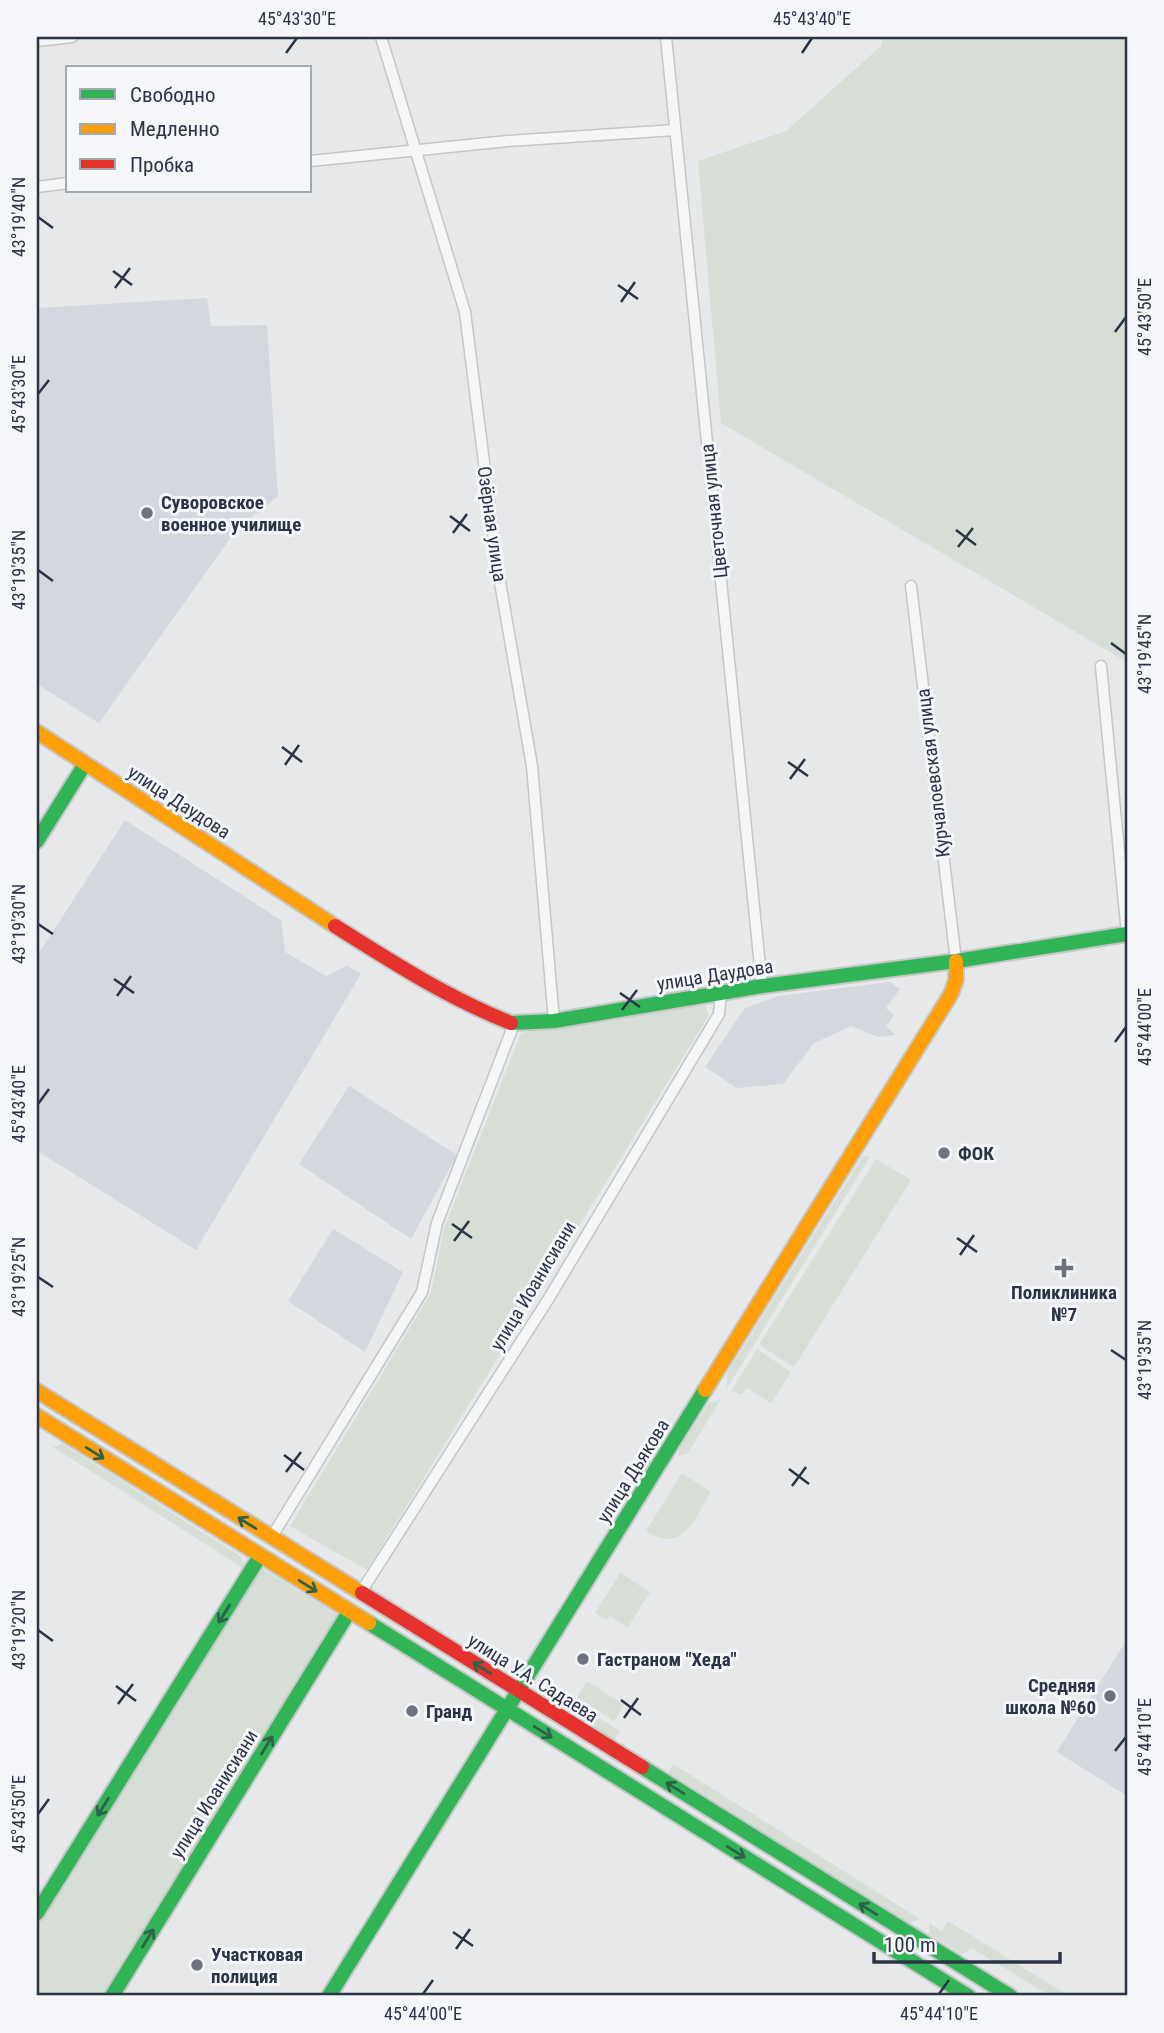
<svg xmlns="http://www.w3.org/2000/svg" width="1164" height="2033" font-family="'Roboto Condensed',sans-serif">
<rect width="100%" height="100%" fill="#e6e8ea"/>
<path fill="#d4d7dd" d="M 207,298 L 211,326 L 267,325 L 278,496 L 236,530 L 99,723 L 37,684 L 37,308 Z
M 125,820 L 281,920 L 285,952 L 326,976 L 347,966 L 361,974 L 196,1250 L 37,1151 L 37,956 Z
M 890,982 L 900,989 L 886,1008 L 894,1015 L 886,1027 L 896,1035 L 878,1037 L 851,1026 L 814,1043 L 783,1084 L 737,1088 L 705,1067 L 744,1009 L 778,996 Z
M 349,1086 L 457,1155 L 411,1239 L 299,1164 Z
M 333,1229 L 403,1272 L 365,1352 L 288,1301 Z
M 1127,1639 L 1127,1796 L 1057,1752 Z"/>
<path fill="#d6ded6" d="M 882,37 L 1127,37 L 1127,662 L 721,423 L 698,161 L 786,131 L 882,45 Z
M 699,1005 L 705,1006 L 709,1015 L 367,1570 L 290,1526 L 431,1293 L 444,1229 L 521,1033 Z
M 872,1155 L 871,1155 L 727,1388 L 727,1373 L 863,1156 Z
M 876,1159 L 911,1180 L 794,1367 L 759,1345 Z
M 757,1349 L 791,1372 L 771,1403 L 748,1388 L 741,1394 L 731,1391 Z
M 721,1399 L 688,1453 L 679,1456 L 679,1449 L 709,1403 Z
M 63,1444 L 242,1557 L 243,1568 L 53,1447 Z
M 682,1473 L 711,1492 C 694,1519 683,1555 646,1531 Z
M 260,1567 L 341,1617 L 105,1996 L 37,1996 L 37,1926 Z
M 620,1573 L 650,1592 L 628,1627 L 610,1616 L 607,1620 L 595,1613 Z
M 587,1681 L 624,1705 L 614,1721 L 577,1697 Z
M 554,1690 L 620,1731 L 614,1740 L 546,1697 Z
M 673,1764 L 920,1919 L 910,1923 L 668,1772 Z
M 948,1921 L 1069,1996 L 1050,1996 L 972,1948 L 962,1954 L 929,1934 L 929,1923 L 942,1931 Z"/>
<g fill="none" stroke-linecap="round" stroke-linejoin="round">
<defs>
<path id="street" d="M 381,37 L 465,312 L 497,565 L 532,766 L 554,1021
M 666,37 L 762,986
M 37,41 L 72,37
M 310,161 L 508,141 L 675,130
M 37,187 L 68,183
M 911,586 L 956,961
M 1101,666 L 1127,934
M 271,1538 L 422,1292 L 437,1223 L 514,1024
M 361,1592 L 549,1298 L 719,1014 L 721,993"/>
<path id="fast" d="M 37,841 L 85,764
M 511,1023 L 554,1021 L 762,986 L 956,961 L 1127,934
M 369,1623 L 968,1996
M 642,1767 L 1010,1996
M 37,1913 L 260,1556
M 112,1996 L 349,1612
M 329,1996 L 705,1390"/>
<path id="slow" d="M 37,732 L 335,926
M 705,1390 L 951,994 L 956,980 L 956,961
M 37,1391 L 362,1593
M 37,1416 L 369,1623"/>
<path id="jam" d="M 335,926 C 392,962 448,998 511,1023
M 362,1593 L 642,1767"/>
</defs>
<use href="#street" stroke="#c4c6c8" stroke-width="13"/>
<use href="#fast" stroke="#c4c6c8" stroke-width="18"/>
<use href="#slow" stroke="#c4c6c8" stroke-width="18"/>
<use href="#jam" stroke="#c4c6c8" stroke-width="18"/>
<use href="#street" stroke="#f5f6f7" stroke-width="10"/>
<use href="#fast" stroke="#30b455" stroke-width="14"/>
<use href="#slow" stroke="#ff9f0a" stroke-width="14"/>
<use href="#jam" stroke="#e5322d" stroke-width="14"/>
</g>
<defs><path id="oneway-shaft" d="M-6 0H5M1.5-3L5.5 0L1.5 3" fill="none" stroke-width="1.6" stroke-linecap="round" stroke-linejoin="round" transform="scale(1.75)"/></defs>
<g stroke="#2d614b">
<use href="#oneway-shaft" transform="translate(95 1453) rotate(32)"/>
<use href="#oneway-shaft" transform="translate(247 1523) rotate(-148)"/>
<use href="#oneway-shaft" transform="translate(308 1586) rotate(32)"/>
<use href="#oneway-shaft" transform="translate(224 1614) rotate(122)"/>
<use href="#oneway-shaft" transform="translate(482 1668) rotate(-148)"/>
<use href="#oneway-shaft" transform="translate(543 1732) rotate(32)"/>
<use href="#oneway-shaft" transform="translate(267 1745) rotate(-58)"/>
<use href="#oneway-shaft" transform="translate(675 1788) rotate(-148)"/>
<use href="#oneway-shaft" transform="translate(103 1807) rotate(122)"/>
<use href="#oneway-shaft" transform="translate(736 1852) rotate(32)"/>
<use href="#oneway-shaft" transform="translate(868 1909) rotate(-148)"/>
<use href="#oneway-shaft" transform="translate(148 1938) rotate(-58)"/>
</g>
<path fill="none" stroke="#2b3445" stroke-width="2.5" d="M 286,53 L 297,38M 802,53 L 812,38M 38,217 L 53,228M 113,271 L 132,285M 618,285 L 638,299M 115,288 L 130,268M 621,302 L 635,282M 1115,332 L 1126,317M 38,394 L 49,380M 450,516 L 470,531M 956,530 L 976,545M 453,533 L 467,514M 958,547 L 973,528M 38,570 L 53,581M 1111,643 L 1126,654M 282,747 L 302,762M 788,762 L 808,776M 285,765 L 299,745M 790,779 L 805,759M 38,924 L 53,934M 114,979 L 134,993M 620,993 L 640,1007M 117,996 L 131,976M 622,1010 L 637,990M 1115,1042 L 1126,1027M 38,1104 L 49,1089M 452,1224 L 472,1238M 957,1238 L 977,1252M 454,1241 L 469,1221M 960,1255 L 974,1235M 38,1277 L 53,1287M 1111,1350 L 1126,1360M 284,1455 L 304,1470M 789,1469 L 809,1484M 286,1472 L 301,1452M 792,1486 L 806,1467M 38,1630 L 53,1641M 116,1686 L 136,1701M 621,1700 L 641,1715M 118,1704 L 133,1684M 624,1718 L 638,1698M 1115,1751 L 1126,1737M 38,1814 L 49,1799M 453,1932 L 473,1946M 456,1949 L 470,1929M 423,1994 L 433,1980M 939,1994 L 949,1980"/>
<g fill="#6c737f" stroke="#f4f6f9" stroke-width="2.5">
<circle cx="147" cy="513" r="7"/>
<circle cx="944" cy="1153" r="7"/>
<path d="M1060.5 1257.5h7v7h7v7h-7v7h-7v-7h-7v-7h7z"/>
<circle cx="583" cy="1659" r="7"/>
<circle cx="1110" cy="1696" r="7"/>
<circle cx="412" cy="1711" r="7"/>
<circle cx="197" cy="1965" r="7"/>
</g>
<g text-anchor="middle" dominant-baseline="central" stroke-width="6" stroke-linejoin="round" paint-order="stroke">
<g font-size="19" font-weight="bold" fill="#2b3445" stroke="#f4f6f9" text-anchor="start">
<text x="161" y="502">Суворовское<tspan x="161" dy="22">военное училище</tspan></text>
<text x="958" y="1153">ФОК</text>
<text x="1064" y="1292" text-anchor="middle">Поликлиника<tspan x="1064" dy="22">№7</tspan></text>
<text x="597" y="1659">Гастраном "Хеда"</text>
<text x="1096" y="1685" text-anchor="end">Средняя<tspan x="1096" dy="22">школа №60</tspan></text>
<text x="426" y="1711">Гранд</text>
<text x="211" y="1954">Участковая<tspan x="211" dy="22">полиция</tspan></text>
</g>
<g font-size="19" fill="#2b3445" stroke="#f4f6f9">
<text transform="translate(714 511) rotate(-96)">Цветочная улица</text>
<text transform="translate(492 524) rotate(82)">Озёрная улица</text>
<text transform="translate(933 773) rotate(-97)">Курчалоевская улица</text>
<text transform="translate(179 802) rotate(33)">улица Даудова</text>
<text transform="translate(715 975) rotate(-9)">улица Даудова</text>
<text transform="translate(533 1286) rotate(-59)">улица Иоанисиани</text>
<text transform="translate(633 1471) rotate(-58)">улица Дьякова</text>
<text transform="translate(533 1678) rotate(32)">улица У.А. Садаева</text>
<text transform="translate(214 1794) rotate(-58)">улица Иоанисиани</text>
</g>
</g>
<rect width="1164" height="2033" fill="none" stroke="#f4f6f9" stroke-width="77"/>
<rect x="66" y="66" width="245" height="126" fill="#f4f6f9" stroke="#a4a8b1" stroke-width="2"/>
<rect x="80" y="89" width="35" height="10" fill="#30b455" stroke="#a4a8b1" stroke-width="2"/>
<text x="130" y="102" font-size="21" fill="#2b3445">Свободно</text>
<rect x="80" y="124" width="35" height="10" fill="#ff9f0a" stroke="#a4a8b1" stroke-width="2"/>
<text x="130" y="136" font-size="21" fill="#2b3445">Медленно</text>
<rect x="80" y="159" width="35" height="10" fill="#e5322d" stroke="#a4a8b1" stroke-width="2"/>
<text x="130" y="172" font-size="21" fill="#2b3445">Пробка</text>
<path d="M874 1952v10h186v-10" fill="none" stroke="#2b3445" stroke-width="3.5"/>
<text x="884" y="1952" font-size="21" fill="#2b3445" stroke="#f4f6f9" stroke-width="5" paint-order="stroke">100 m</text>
<rect x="38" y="38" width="1088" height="1956" fill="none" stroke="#2b3445" stroke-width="2.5"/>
<g font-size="18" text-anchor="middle" fill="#2b3445">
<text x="297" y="25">45°43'30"E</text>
<text x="812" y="25">45°43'40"E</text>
<text transform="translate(19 217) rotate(-90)" y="6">43°19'40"N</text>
<text transform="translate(1145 317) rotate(-90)" y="6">45°43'50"E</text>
<text transform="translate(19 394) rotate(-90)" y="6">45°43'30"E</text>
<text transform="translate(19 570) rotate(-90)" y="6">43°19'35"N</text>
<text transform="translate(1145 654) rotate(-90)" y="6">43°19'45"N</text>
<text transform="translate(19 924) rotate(-90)" y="6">43°19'30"N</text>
<text transform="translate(1145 1027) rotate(-90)" y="6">45°44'00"E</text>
<text transform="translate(19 1104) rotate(-90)" y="6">45°43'40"E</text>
<text transform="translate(19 1277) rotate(-90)" y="6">43°19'25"N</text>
<text transform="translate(1145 1360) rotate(-90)" y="6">43°19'35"N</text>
<text transform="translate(19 1630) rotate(-90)" y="6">43°19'20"N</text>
<text transform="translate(1145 1737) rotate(-90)" y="6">45°44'10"E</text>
<text transform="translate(19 1814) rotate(-90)" y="6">45°43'50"E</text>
<text x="423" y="2020">45°44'00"E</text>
<text x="939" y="2020">45°44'10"E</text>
</g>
</svg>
